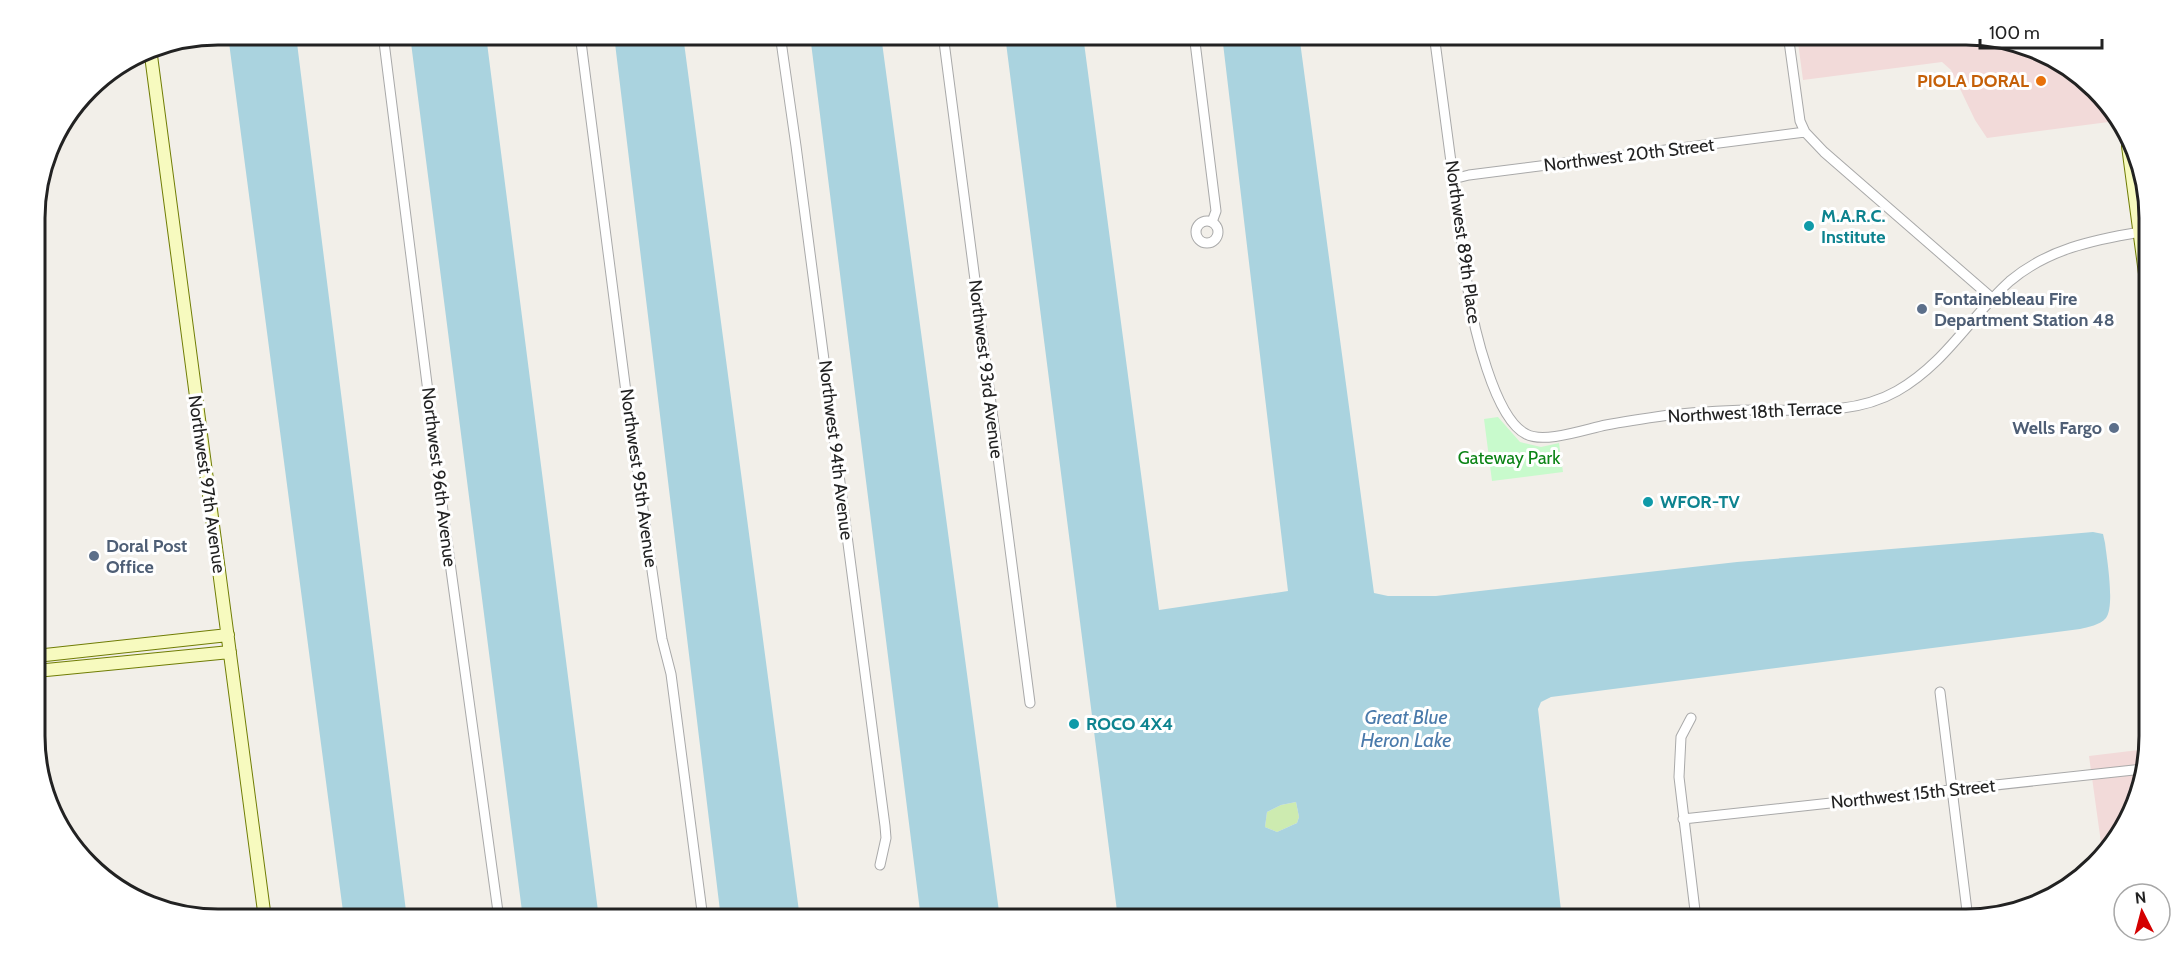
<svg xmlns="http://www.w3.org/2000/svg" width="2184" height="954" font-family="Cabin,sans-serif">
<rect width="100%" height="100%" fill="#f2efe9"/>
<path fill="#f2dad9" d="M 1797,35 L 1966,35 L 2036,48 L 2112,106 L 2116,121 L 1987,138 L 1975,120 L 1951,70 L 1942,62 L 1803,80 Z
M 2147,749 L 2136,806 L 2102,850 L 2089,756 Z"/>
<path fill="#cdebb0" d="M 1296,802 L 1299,817 L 1297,823 L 1277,832 L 1265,827 L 1267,812 L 1281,805 Z"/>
<path fill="#c8facc" d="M 1498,417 L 1520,442 L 1541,447 L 1559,443 L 1563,472 L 1492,481 L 1484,419 Z"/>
<path fill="#aad3df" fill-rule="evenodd" d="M 1299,34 L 1374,593 L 1388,596 L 1436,596 L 1737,562 L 2093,532 L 2103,534 L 2105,543 C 2107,559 2115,606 2106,618 C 2100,625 2088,627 2080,629 L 1551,697 L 1541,702 L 1538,709 L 1562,919 L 1118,919 L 1005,35 L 1083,35 L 1159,610 L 1288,591 L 1222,35 ZM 1296,802 L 1299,817 L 1297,823 L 1277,832 L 1265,827 L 1267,812 L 1281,805 Z
M 228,35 L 296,35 L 407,919 L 344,919 Z
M 410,35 L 486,35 L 599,919 L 523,919 Z
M 614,35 L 683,35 L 800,919 L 721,919 Z
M 810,35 L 881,35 L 1000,919 L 921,919 Z"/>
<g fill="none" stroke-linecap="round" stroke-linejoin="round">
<defs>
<path id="street" d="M 383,34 L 444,519 L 499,919
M 580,34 L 626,392 L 662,639 L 671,674 L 703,919
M 780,34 L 796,146 L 885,826 L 886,838 L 880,865
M 943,34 L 1030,703
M 1194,34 L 1216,211 L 1212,222
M 1434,34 L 1468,290 C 1473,324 1494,418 1526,434 C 1544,444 1586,429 1606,425 C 1627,421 1648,418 1669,415 C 1699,412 1729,410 1759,410 C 1805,410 1855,415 1897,391 C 1946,363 1970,317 2010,281 C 2048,249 2093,240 2140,232 L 2148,233
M 1788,34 L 1800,121 L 1805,132 L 1824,152 L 1993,299
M 1453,179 L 1469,175 L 1805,132
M1196 232a11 11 0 1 1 22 0a11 11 0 1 1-22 0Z
M 1940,692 L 1968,919
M 1691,718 L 1681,737 L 1679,777 L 1696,919
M 1683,819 L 2143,769"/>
<path id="secondary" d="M 150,48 L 265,919
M 2128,146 L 2148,296
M 36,656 L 228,635
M 36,671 L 230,652"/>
</defs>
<use href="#street" stroke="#a9a9a9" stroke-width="11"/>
<use href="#secondary" stroke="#707d05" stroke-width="14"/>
<use href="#street" stroke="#fff" stroke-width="9"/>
<use href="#secondary" stroke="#f7fabf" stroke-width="12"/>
</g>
<circle fill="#e8710a" stroke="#fff" stroke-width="2" cx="2041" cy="81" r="6"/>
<g fill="#0f9aa8" stroke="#fff" stroke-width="2">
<circle cx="1809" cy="226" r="6"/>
<circle cx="1648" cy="502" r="6"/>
<circle cx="1074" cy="724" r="6"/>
</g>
<g fill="#5c6f8a" stroke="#fff" stroke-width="2">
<circle cx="1922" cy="309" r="6"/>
<circle cx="2114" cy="428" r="6"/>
<circle cx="94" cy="556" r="6"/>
</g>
<g text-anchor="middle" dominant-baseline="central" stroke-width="6" stroke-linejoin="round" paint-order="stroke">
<g font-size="18" font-weight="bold" fill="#c56008" stroke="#fff" text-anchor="end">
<text x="2029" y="81">PIOLA DORAL</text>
</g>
<g font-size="18" fill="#222" stroke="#fff">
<text transform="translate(1629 155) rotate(-7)">Northwest 20th Street</text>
<text transform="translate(1463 242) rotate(82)">Northwest 89th Place</text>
<text transform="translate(986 369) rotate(83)">Northwest 93rd Avenue</text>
<text transform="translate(1755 412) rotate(-3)">Northwest 18th Terrace</text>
<text transform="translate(836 450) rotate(83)">Northwest 94th Avenue</text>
<text transform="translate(439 477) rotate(83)">Northwest 96th Avenue</text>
<text transform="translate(639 478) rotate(82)">Northwest 95th Avenue</text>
<text transform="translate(207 484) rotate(82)">Northwest 97th Avenue</text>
<text transform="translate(1913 794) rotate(-6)">Northwest 15th Street</text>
</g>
<g font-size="18" font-weight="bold" fill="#0d838f" stroke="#fff" text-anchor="start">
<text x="1821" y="216">M.A.R.C.<tspan x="1821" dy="21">Institute</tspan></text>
<text x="1660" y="502">WFOR-TV</text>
<text x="1086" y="724">ROCO 4X4</text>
</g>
<g font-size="18" font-weight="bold" fill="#4e5e75" stroke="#fff" text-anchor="start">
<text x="1934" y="299">Fontainebleau Fire<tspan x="1934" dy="21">Department Station 48</tspan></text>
<text x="2102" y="428" text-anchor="end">Wells Fargo</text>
<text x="106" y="546">Doral Post<tspan x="106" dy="21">Office</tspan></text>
</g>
<g font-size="18" fill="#0c8416" stroke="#fff">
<text x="1509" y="458">Gateway Park</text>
</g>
<g font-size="20" font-style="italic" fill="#4a7aab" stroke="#fff">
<text x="1406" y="717">Great Blue<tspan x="1406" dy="23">Heron Lake</tspan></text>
</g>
</g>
<path d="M0 0H2184V954H0ZM218 45H1966A173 173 0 0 1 2139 218V736A173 173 0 0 1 1966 909H218A173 173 0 0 1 45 736V218A173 173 0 0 1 218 45Z" fill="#fff" fill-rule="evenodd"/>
<path fill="none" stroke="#222" stroke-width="3" d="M218 45H1966A173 173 0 0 1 2139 218V736A173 173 0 0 1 1966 909H218A173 173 0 0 1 45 736V218A173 173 0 0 1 218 45Z"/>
<g transform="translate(2142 912) rotate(354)"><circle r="28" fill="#ffffff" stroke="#a7a7a7" stroke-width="1.5"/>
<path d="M0-4.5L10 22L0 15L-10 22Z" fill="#d40000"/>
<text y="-9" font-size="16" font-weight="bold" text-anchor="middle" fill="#222222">N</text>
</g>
<path d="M1980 39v9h122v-9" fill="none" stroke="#222222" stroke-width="3"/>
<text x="1989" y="39" font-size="18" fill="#222222" stroke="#ffffff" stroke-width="4.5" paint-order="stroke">100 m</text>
</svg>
